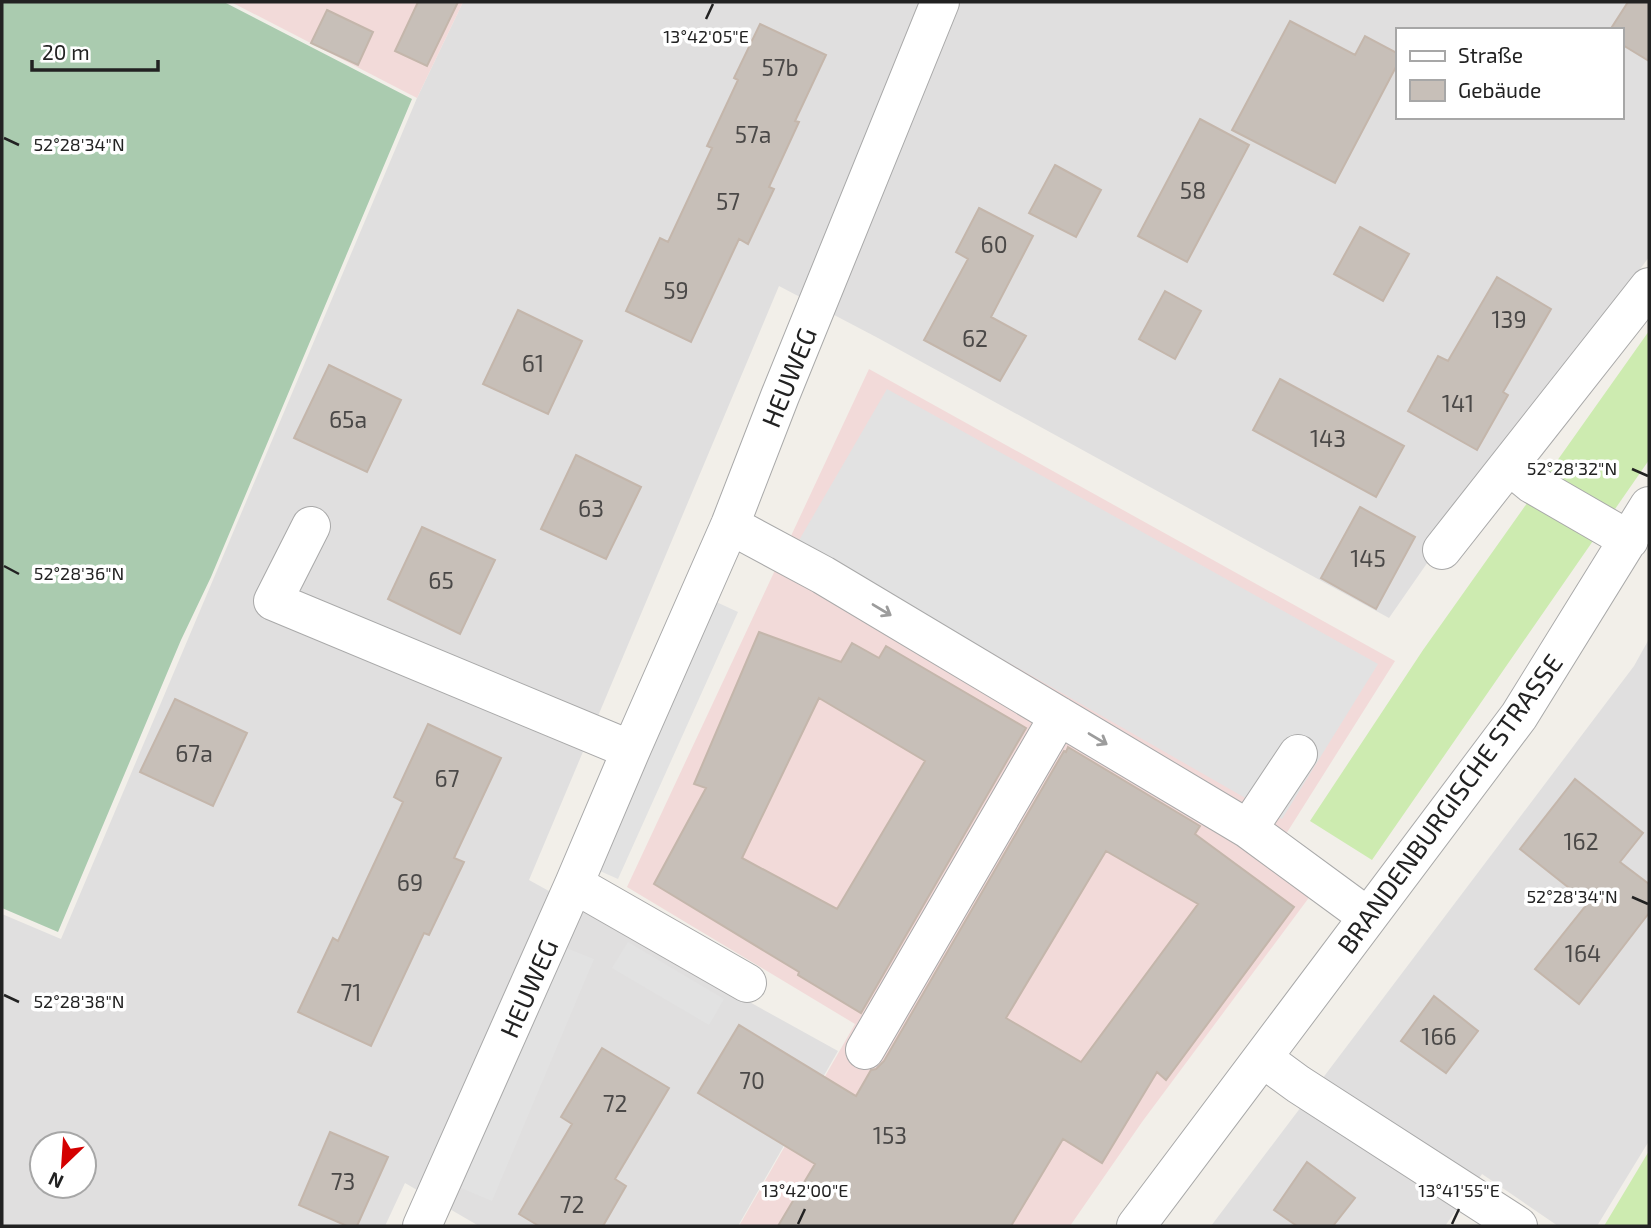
<svg xmlns="http://www.w3.org/2000/svg" width="1651" height="1228" font-family="'Exo 2',sans-serif">
<rect width="100%" height="100%" fill="#f2efe9"/>
<path fill="#e0dfdf" fill-rule="evenodd" d="M 463,2 L 1649,2 L 1649,257 L 1491,471 L 1389,618 L 878,338 L 779,286 L 529,880 L 838,1051 L 738,1226 L 479,1226 L 405,1183 L 385,1226 L 2,1226 L 2,914 L 61,939 L 417,98 ZM 1397,30 L 1621,30 L 1621,117 L 1397,117 ZM 42,1144 L 84,1144 L 84,1186 L 42,1186 Z
M 1649,639 L 1649,1141 L 1597,1226 L 1558,1226 L 1482,1174 L 1445,1226 L 1211,1226 L 1634,666 Z"/>
<path fill="#f2dad9" d="M 231,2 L 463,2 L 417,98 Z
M 869,369 L 1395,661 L 1281,842 L 1328,872 L 1142,1122 L 1070,1226 L 739,1226 L 855,1024 L 627,887 Z"/>
<path fill="#cdebb0" d="M 1649,331 L 1649,460 L 1372,860 L 1310,821 L 1423,650 Z
M 1649,1151 L 1649,1226 L 1604,1226 Z"/>
<path fill="#aacbaf" d="M 2,2 L 224,2 L 412,99 L 211,577 L 181,640 L 58,932 L 2,908 Z"/>
<path fill="#e2e2e2" d="M 887,389 L 1378,664 L 1282,819 L 798,542 Z
M 712,600 L 738,612 L 618,879 L 591,867 Z
M 628,942 L 724,999 L 709,1025 L 612,968 Z
M 564,947 L 594,959 L 492,1201 L 461,1188 Z"/>
<path fill="#c7bfb8" stroke="#c4b6ab" stroke-width="2" fill-rule="evenodd" d="M 418,2 L 458,2 L 427,66 L 395,51 Z
M 1628,2 L 1649,2 L 1649,61 L 1621,44 L 1621,30 L 1610,30 Z
M 327,10 L 373,32 L 358,65 L 311,43 Z
M 1290,21 L 1355,55 L 1365,36 L 1397,53 L 1397,65 L 1335,183 L 1232,130 Z
M 760,24 L 826,55 L 795,121 L 799,122 L 769,187 L 774,189 L 748,244 L 739,239 L 691,342 L 626,311 L 660,238 L 668,242 L 712,148 L 707,146 L 738,80 L 734,78 Z
M 1200,119 L 1249,145 L 1187,262 L 1138,236 Z
M 1055,165 L 1101,190 L 1076,237 L 1029,213 Z
M 979,208 L 1033,236 L 991,317 L 1026,336 L 1000,381 L 924,340 L 968,259 L 956,252 Z
M 1360,227 L 1409,254 L 1383,301 L 1334,274 Z
M 1497,277 L 1551,309 L 1503,392 L 1508,395 L 1477,450 L 1408,411 L 1438,356 L 1448,361 Z
M 1165,291 L 1201,311 L 1175,359 L 1139,339 Z
M 518,310 L 582,341 L 548,414 L 483,384 Z
M 329,365 L 401,400 L 367,472 L 294,438 Z
M 1280,379 L 1404,446 L 1376,497 L 1253,430 Z
M 576,455 L 641,487 L 606,559 L 541,529 Z
M 1360,507 L 1415,537 L 1376,609 L 1321,578 Z
M 422,527 L 495,560 L 460,634 L 388,599 Z
M 759,632 L 841,662 L 852,643 L 879,658 L 886,646 L 1026,728 L 861,1013 L 798,975 L 799,972 L 654,884 L 706,788 L 694,784 ZM 819,698 L 925,761 L 837,909 L 742,858 Z
M 175,699 L 247,733 L 213,806 L 140,772 Z
M 428,724 L 501,758 L 454,858 L 464,862 L 429,935 L 424,933 L 371,1046 L 298,1012 L 333,938 L 338,941 L 403,802 L 394,797 Z
M 1068,747 L 1200,826 L 1195,834 L 1294,907 L 1166,1080 L 1157,1072 L 1102,1163 L 1063,1139 L 1011,1226 L 778,1226 L 815,1164 L 698,1093 L 739,1025 L 856,1096 L 871,1070 L 876,1069 L 884,1061 L 1064,751 L 1066,752 ZM 1106,851 L 1198,904 L 1081,1062 L 1006,1018 Z
M 1575,779 L 1643,833 L 1620,862 L 1649,884 L 1649,913 L 1579,1004 L 1535,969 L 1588,903 L 1520,849 Z
M 1434,996 L 1478,1031 L 1446,1073 L 1401,1041 Z
M 602,1048 L 669,1088 L 615,1179 L 626,1186 L 603,1226 L 539,1226 L 519,1214 L 572,1124 L 561,1117 Z
M 330,1132 L 388,1157 L 357,1226 L 347,1226 L 299,1205 Z
M 1307,1162 L 1355,1198 L 1333,1226 L 1297,1226 L 1274,1210 Z"/>
<g fill="none" stroke-linecap="round" stroke-linejoin="round">
<defs>
<path id="minor" d="M 1510,466 L 1532,484 L 1629,540
M 730,525 L 823,575 L 1248,829 L 1368,917
M 311,526 L 273,601 L 631,750
M 1442,550 L 1649,287
M 1248,829 L 1298,754
M 574,884 L 747,983
M 865,1050 L 1059,716
M 1264,1059 L 1298,1084 L 1518,1226
M 422,1226 L 574,884 L 631,750 L 730,525 L 780,396 L 940,2
M 1136,1226 L 1519,716 L 1649,506"/>
</defs>
<use href="#minor" stroke="#a9a9a9" stroke-width="40"/>
<use href="#minor" stroke="#fff" stroke-width="38"/>
</g>
<defs><path id="oneway-shaft" d="M-6 0H5M1.5-3L5.5 0L1.5 3" fill="none" stroke-width="1.6" stroke-linecap="round" stroke-linejoin="round" transform="scale(1.75)"/></defs>
<g stroke="#9c9c9c">
<use href="#oneway-shaft" transform="translate(882 610) rotate(31)"/>
<use href="#oneway-shaft" transform="translate(1098 739) rotate(31)"/>
</g>
<path fill="none" stroke="#222" stroke-width="2.5" d="M 706,19 L 713,4M 4,138 L 19,145M 1632,469 L 1648,476M 4,566 L 19,574M 1632,897 L 1648,904M 4,995 L 19,1002M 798,1224 L 805,1209M 1452,1224 L 1459,1209"/>
<g text-anchor="middle" dominant-baseline="central" stroke-width="7" stroke-linejoin="round" paint-order="stroke">
<g font-size="23" fill="#4b4948">
<text x="780" y="67">57b</text>
<text x="753" y="134">57a</text>
<text x="1193" y="190">58</text>
<text x="728" y="201">57</text>
<text x="994" y="244">60</text>
<text x="676" y="290">59</text>
<text x="1509" y="319">139</text>
<text x="975" y="338">62</text>
<text x="533" y="363">61</text>
<text x="1458" y="403">141</text>
<text x="348" y="419">65a</text>
<text x="1328" y="438">143</text>
<text x="591" y="508">63</text>
<text x="1368" y="558">145</text>
<text x="441" y="580">65</text>
<text x="194" y="753">67a</text>
<text x="447" y="778">67</text>
<text x="1581" y="841">162</text>
<text x="410" y="882">69</text>
<text x="1583" y="953">164</text>
<text x="351" y="992">71</text>
<text x="1439" y="1036">166</text>
<text x="752" y="1080">70</text>
<text x="615" y="1103">72</text>
<text x="890" y="1135">153</text>
<text x="343" y="1181">73</text>
<text x="572" y="1204">72</text>
</g>
<g font-size="26" fill="#222" stroke="#fff">
<text transform="translate(788 377) rotate(-68)">HEUWEG</text>
<text transform="translate(1449 803) rotate(-54)">BRANDENBURGISCHE STRASSE</text>
<text transform="translate(528 988) rotate(-66)">HEUWEG</text>
</g>
</g>
<g font-size="18" text-anchor="middle" fill="#222" stroke="#fff" stroke-width="7" stroke-linejoin="round" paint-order="stroke">
<text x="706" y="43">13°42'05"E</text>
<text x="79" y="151">52°28'34"N</text>
<text x="1572" y="475">52°28'32"N</text>
<text x="79" y="580">52°28'36"N</text>
<text x="1572" y="903">52°28'34"N</text>
<text x="79" y="1008">52°28'38"N</text>
<text x="805" y="1197">13°42'00"E</text>
<text x="1459" y="1197">13°41'55"E</text>
</g>
<rect width="1651" height="1228" fill="none" stroke="#222222" stroke-width="7"/>
<rect x="1396" y="28" width="228" height="91" fill="#ffffff" stroke="#a7a7a7" stroke-width="2"/>
<rect x="1410" y="51" width="35" height="10" fill="#ffffff" stroke="#a7a7a7" stroke-width="2"/>
<text x="1458" y="63" font-size="21" fill="#222222">Straße</text>
<rect x="1410" y="80" width="35" height="21" fill="#c7bfb8" stroke="#a7a7a7" stroke-width="2"/>
<text x="1458" y="98" font-size="21" fill="#222222">Gebäude</text>
<g transform="translate(63 1165) rotate(205)"><circle r="33" fill="#ffffff" stroke="#a7a7a7" stroke-width="2"/>
<path d="M0-5L12 26L0 18L-12 26Z" fill="#d40000"/>
<text y="-10" font-size="19" font-weight="bold" text-anchor="middle" fill="#222222">N</text>
</g>
<path d="M32 60v10h126v-10" fill="none" stroke="#222222" stroke-width="3.5"/>
<text x="42" y="60" font-size="21" fill="#222222" stroke="#ffffff" stroke-width="5" paint-order="stroke">20 m</text>
</svg>
